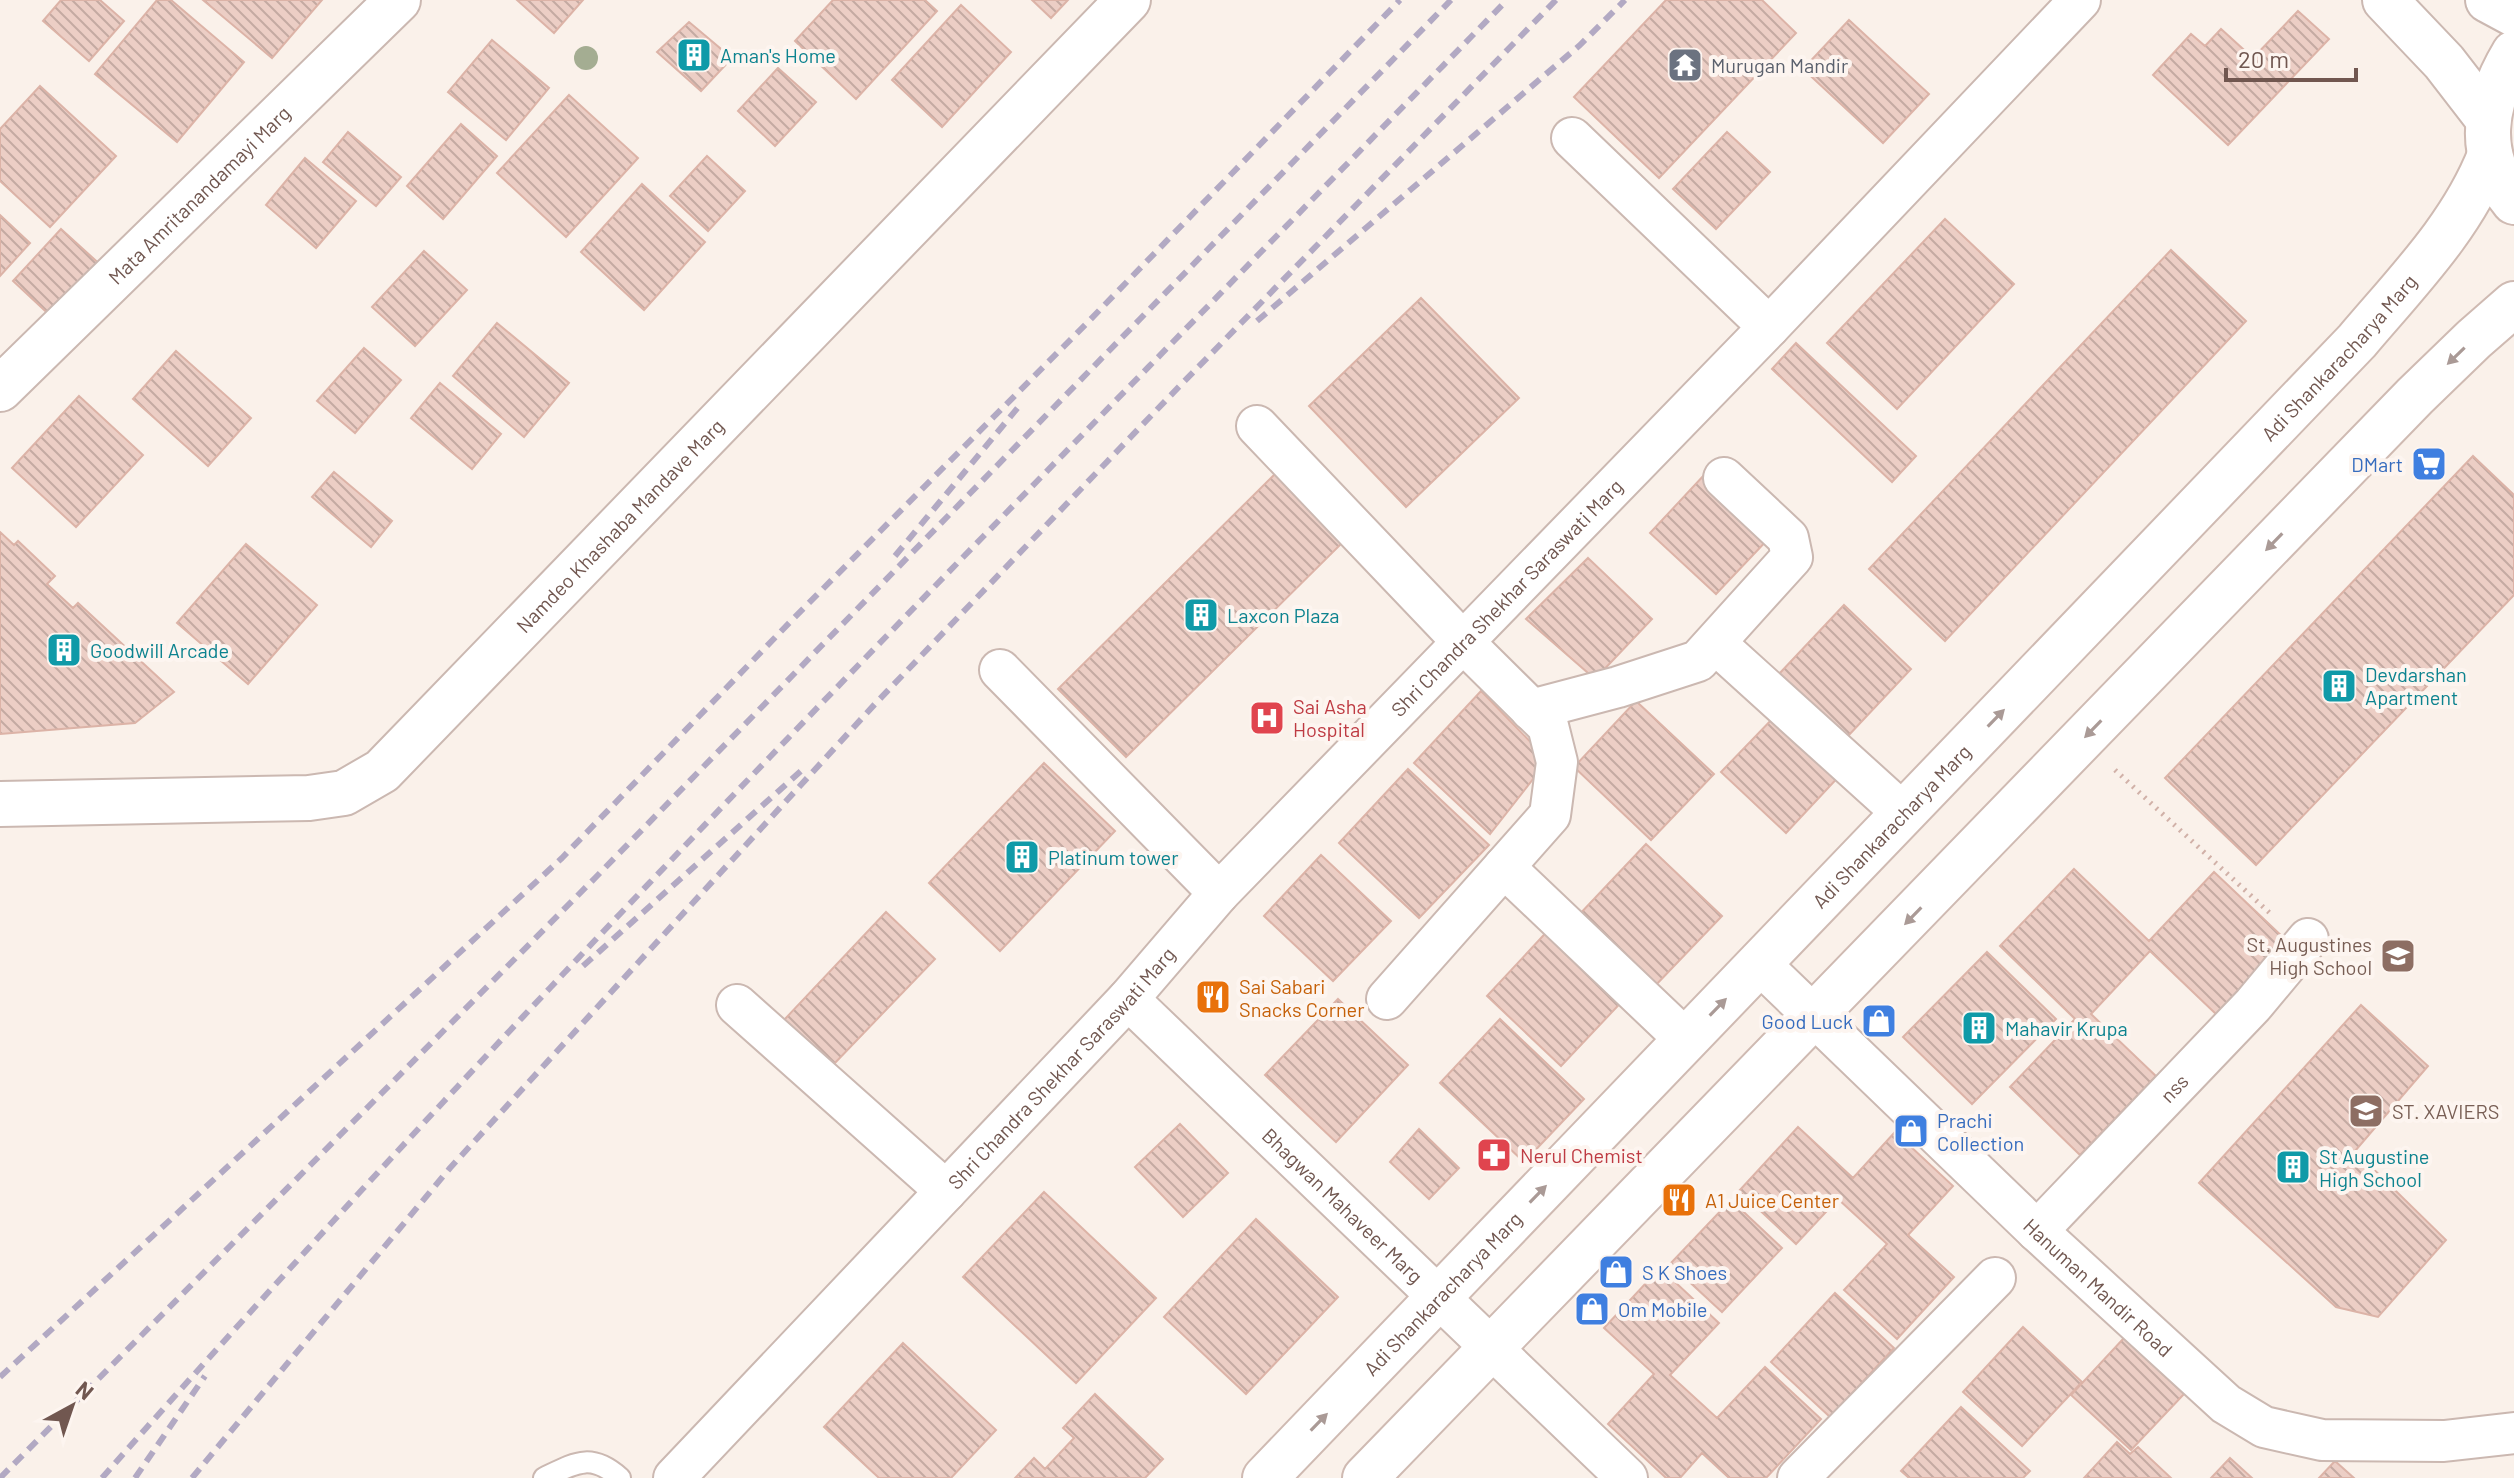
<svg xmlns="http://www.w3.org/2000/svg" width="2514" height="1478" font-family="Barlow,sans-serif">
<defs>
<pattern id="building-back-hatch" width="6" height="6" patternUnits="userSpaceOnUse" patternTransform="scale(2)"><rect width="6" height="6" fill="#eccec5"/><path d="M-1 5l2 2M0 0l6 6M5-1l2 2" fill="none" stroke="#c4aaa2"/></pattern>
</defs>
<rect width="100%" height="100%" fill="#faf1ea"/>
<path fill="url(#building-back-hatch)" stroke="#dcb3a7" stroke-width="2" d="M 61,0 L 100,0 L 124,21 L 89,61 L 43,21 Z
M 157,0 L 171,0 L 244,62 L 177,142 L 95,74 Z
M 203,0 L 322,0 L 272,58 Z
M 517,0 L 583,0 L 554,33 Z
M 833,0 L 925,0 L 937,11 L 856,99 L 795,41 Z
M 1032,0 L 1068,0 L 1051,18 Z
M 1666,0 L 1762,0 L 1796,33 L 1659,178 L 1574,97 Z
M 961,5 L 1011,52 L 942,127 L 892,80 Z
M 2298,11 L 2329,39 L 2228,145 L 2153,75 L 2191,34 L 2205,46 L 2221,29 L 2253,58 Z
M 1849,20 L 1929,94 L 1883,143 L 1803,69 Z
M 689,22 L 732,58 L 701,91 L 657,52 Z
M 492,40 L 549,88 L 506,140 L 448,92 Z
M 778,68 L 816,102 L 775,146 L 738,111 Z
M 40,86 L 116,156 L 50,227 L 0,181 L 0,129 Z
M 569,95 L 638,158 L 566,237 L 497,173 Z
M 461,124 L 497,156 L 443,219 L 407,186 Z
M 348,132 L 401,177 L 376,206 L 323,162 Z
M 1727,132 L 1770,172 L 1716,229 L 1673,189 Z
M 707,156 L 745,191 L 708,231 L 670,196 Z
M 305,158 L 356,201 L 316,248 L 266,205 Z
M 642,184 L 705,242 L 644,310 L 581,252 Z
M 0,215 L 30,243 L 0,276 Z
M 1945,219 L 2014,284 L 1897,409 L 1827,343 Z
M 61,229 L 104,268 L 55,320 L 13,281 Z
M 2171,250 L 2246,321 L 1945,641 L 1869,569 Z
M 424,251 L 467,290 L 415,346 L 372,307 Z
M 1421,298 L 1519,398 L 1406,507 L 1309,406 Z
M 497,323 L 569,383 L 524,437 L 453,376 Z
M 1796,343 L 1916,456 L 1892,482 L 1772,369 Z
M 364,348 L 401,380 L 355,433 L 317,401 Z
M 176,351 L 251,418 L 208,466 L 133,399 Z
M 440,383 L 501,434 L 472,469 L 411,418 Z
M 79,396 L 143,455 L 76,527 L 12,468 Z
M 2473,456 L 2514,495 L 2514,595 L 2256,865 L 2165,778 Z
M 334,472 L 392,521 L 371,547 L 312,497 Z
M 1276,473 L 1344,541 L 1126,757 L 1058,689 Z
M 1706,473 L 1771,536 L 1716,594 L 1650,533 Z
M 0,532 L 14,545 L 18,541 L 55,576 L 47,584 L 73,608 L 78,603 L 174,692 L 135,723 L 0,734 Z
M 246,544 L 317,605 L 248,684 L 177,623 Z
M 1588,558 L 1652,619 L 1595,679 L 1526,619 Z
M 1844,605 L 1911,669 L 1847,737 L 1779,674 Z
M 1481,691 L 1548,760 L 1490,834 L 1414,763 Z
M 1636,701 L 1714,774 L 1651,840 L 1574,767 Z
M 1779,712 L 1843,772 L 1786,833 L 1721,772 Z
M 1044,763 L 1115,831 L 1000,951 L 929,883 Z
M 1408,769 L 1489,845 L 1419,918 L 1339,843 Z
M 1646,844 L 1722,916 L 1652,989 L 1576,918 Z
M 1321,855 L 1391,921 L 1333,981 L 1264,916 Z
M 2074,869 L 2149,941 L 2214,872 L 2286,940 L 2216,1014 L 2150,951 L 2091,1014 L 2156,1076 L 2080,1155 L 2010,1087 L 2075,1019 L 2000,946 Z
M 886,912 L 935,959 L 832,1066 L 784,1020 Z
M 1555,923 L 1630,993 L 1561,1066 L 1487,996 Z
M 1987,952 L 2056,1019 L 1972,1104 L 1903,1037 Z
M 1338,999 L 1408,1065 L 1336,1142 L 1265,1075 Z
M 2361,1005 L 2428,1066 L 2355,1151 L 2446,1240 L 2378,1317 L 2336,1307 L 2199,1183 Z
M 1500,1019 L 1584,1099 L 1524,1162 L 1440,1083 Z
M 1180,1124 L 1228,1173 L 1183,1217 L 1135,1167 Z
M 1798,1127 L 1853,1178 L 1895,1132 L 1953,1186 L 1908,1235 L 1954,1277 L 1897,1339 L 1844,1290 L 1887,1244 L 1838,1199 L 1796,1244 L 1739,1191 Z
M 1419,1129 L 1459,1168 L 1429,1199 L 1390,1162 Z
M 1044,1192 L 1156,1298 L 1076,1383 L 963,1277 Z
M 1731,1200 L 1782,1248 L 1722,1312 L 1670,1264 Z
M 1256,1219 L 1338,1297 L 1246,1394 L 1164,1317 Z
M 1660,1268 L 1719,1323 L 1670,1375 L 1717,1418 L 1765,1367 L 1821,1419 L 1766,1478 L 1729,1478 L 1702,1453 L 1680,1478 L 1666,1478 L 1608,1424 L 1654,1374 L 1604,1328 Z
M 1835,1293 L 1894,1348 L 1830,1417 L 1771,1362 Z
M 2023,1327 L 2082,1382 L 2022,1446 L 1963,1392 Z
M 2124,1338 L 2184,1394 L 2131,1450 L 2071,1395 Z
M 903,1343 L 996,1430 L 951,1478 L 879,1478 L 824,1427 Z
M 1095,1394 L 1163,1459 L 1145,1478 L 1015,1478 L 1034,1458 L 1045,1469 L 1074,1438 L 1063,1428 Z
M 1961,1407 L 2030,1471 L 2023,1478 L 1909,1478 L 1901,1471 Z
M 2117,1442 L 2130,1454 L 2138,1447 L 2171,1478 L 2084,1478 Z
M 2230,1458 L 2252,1478 L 2211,1478 Z
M 2335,1461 L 2354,1478 L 2319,1478 Z"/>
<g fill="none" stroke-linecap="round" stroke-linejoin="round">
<defs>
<path id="service" d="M 544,1478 C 575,1463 591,1452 620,1478"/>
<g id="minor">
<path d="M 1572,138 L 1769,327"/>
<path d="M 1257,426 L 1463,642 L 1548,726 L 1557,762 L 1550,815 L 1387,999"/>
<path d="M 1715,643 L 1904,814"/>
<path d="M 1000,670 L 1219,893"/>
<path d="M 1531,710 L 1618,687 L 1698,661 L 1792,557 L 1788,538 L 1724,478"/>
<path d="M 1504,867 L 1686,1040"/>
<path id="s1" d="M 1760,964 L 2037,1231 L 2226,1404 L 2264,1427 L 2322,1440 L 2444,1441 L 2514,1433"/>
<path id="s2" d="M 1128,999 L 1627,1478"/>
<path d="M 737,1005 L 946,1191"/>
<path id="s3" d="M 2037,1231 L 2253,1005 L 2308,939"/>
<path id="s4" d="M 674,1478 L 1128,999 L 1219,893 L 1769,327 L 2080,0"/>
<path d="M 1798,1478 L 1995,1278"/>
</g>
<g id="tertiary">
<path d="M 2385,0 L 2444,62 L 2488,119"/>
<path d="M 2488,0 L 2514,14"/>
<path id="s5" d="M 0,389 L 398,0"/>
<path id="s6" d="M 0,804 L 309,798 L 344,793 L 382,771 L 1128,0"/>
</g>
<g id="secondary">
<path d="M 2514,53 C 2484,103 2475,154 2514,202"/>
<path id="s7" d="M 1265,1478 L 2357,341 C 2406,283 2462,227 2490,155"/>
<path d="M 1365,1478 L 2415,396 L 2474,339 L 2514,304"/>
</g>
</defs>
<use href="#service" stroke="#cbb8b1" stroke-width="24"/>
<use href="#minor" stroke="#cbb8b1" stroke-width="44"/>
<use href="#tertiary" stroke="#cbb8b1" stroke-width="48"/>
<use href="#secondary" stroke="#cfbab2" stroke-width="48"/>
<path stroke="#d1b1a8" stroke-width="5" stroke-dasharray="2 6" stroke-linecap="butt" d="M 2115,770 L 2273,916"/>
<use href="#service" stroke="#fff" stroke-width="20"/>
<use href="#minor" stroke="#fff" stroke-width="40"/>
<use href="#tertiary" stroke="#fff" stroke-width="44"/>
<use href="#secondary" stroke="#fff" stroke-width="44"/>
<path stroke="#b2a9c3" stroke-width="6" stroke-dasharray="12 8" stroke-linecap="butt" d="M 1257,321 L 1580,45 L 1625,0
M 895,556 L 1020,405
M 583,966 L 801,771
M 0,1377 L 562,858 L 791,621 L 1088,322 L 1400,0
M 0,1478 L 596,877 L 1451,0
M 102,1478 C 552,968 1033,487 1507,0
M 135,1478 L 205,1376
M 192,1478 L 450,1168 L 875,704 L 1169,397 L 1556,0"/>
</g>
<circle fill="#a4ad92" cx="586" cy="58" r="12"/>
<defs><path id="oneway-solid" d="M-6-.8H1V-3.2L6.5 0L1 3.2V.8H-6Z" transform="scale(2)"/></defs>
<g fill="#aa9a96">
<use href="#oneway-solid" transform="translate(2456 356) rotate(136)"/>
<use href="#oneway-solid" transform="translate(2274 542) rotate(134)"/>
<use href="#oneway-solid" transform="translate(1996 718) rotate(-46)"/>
<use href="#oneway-solid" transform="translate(2093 729) rotate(134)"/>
<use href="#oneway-solid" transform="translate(1913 916) rotate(134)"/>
<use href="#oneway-solid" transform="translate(1718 1007) rotate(-46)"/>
<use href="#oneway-solid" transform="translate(1538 1194) rotate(-46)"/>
<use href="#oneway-solid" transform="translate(1319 1422) rotate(-46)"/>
</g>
<defs>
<symbol id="building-square" viewBox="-11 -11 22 22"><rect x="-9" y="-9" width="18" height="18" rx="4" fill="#0f9aa8" stroke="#fdf5f0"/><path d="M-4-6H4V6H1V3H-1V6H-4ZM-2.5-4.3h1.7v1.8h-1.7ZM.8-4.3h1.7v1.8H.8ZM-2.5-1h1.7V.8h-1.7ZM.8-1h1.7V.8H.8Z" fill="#fff"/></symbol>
<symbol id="temple-square" viewBox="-11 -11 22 22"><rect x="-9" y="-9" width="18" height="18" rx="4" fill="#6b7280" stroke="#fdf5f0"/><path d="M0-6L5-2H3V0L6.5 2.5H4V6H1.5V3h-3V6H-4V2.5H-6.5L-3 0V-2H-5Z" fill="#fff"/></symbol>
<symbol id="supermarket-square" viewBox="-11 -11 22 22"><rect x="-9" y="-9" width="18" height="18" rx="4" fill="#3f7fe0" stroke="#fdf5f0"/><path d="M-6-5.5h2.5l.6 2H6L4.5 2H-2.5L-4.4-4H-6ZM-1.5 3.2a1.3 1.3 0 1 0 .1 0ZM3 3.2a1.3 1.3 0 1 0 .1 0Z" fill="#fff"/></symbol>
<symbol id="hospital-square" viewBox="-11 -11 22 22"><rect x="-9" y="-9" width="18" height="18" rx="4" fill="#e0444e" stroke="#fdf5f0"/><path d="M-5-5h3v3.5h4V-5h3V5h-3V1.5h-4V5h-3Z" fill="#fff"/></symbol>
<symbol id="school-square" viewBox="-11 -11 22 22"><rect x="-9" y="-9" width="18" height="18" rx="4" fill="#8d6e63" stroke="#fdf5f0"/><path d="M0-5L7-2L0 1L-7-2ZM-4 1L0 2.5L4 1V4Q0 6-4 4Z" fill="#fff"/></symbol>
<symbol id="restaurant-square" viewBox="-11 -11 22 22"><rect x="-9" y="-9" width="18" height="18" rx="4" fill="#e8710a" stroke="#fdf5f0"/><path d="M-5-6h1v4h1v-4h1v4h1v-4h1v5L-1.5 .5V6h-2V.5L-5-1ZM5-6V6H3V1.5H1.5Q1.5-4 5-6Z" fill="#fff"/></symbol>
<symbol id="shop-square" viewBox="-11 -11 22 22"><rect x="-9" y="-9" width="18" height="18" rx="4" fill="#3f7fe0" stroke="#fdf5f0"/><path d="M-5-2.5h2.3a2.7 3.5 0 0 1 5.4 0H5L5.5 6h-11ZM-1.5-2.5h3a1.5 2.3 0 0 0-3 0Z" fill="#fff"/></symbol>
<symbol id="pharmacy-square" viewBox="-11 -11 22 22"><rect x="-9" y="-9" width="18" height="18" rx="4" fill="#e0444e" stroke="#fdf5f0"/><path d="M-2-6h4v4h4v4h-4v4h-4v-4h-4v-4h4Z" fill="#fff"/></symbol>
</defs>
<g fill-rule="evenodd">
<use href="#building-square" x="674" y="35" width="40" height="40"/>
<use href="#temple-square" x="1665" y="45" width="40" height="40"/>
<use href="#supermarket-square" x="2409" y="444" width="40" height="40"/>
<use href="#building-square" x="1181" y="595" width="40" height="40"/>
<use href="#building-square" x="44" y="630" width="40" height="40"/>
<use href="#building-square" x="2319" y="666" width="40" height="40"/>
<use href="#hospital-square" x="1247" y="698" width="40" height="40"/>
<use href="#building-square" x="1002" y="837" width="40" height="40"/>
<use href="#school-square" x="2378" y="936" width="40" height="40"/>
<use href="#restaurant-square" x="1193" y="977" width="40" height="40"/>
<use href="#shop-square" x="1859" y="1001" width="40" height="40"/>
<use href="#building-square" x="1959" y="1008" width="40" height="40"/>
<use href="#school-square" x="2346" y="1091" width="40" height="40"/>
<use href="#shop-square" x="1891" y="1111" width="40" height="40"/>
<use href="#pharmacy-square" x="1474" y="1135" width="40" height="40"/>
<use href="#building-square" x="2273" y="1147" width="40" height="40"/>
<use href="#restaurant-square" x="1659" y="1180" width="40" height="40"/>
<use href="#shop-square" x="1596" y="1252" width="40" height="40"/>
<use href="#shop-square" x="1572" y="1289" width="40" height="40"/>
</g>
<g text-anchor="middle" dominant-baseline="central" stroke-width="8" stroke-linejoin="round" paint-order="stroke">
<g font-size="20" fill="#0d838f" stroke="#fdf5f0" text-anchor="start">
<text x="720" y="55">Aman's Home</text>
<text x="1227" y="615">Laxcon Plaza</text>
<text x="90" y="650">Goodwill Arcade</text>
<text x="2365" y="674">Devdarshan<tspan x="2365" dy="23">Apartment</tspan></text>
<text x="1048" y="857">Platinum tower</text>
<text x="2005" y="1028">Mahavir Krupa</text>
<text x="2319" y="1156">St Augustine<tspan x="2319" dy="23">High School</tspan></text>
</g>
<g font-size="20" fill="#5b616d" stroke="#fdf5f0" text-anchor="start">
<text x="1711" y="65">Murugan Mandir</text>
</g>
<g font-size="20" fill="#715750" stroke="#fdf5f0">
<text stroke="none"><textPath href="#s5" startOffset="278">Mata Amritanandamayi Marg</textPath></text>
<text stroke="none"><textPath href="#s7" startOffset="1552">Adi Shankaracharya Marg</textPath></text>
<text stroke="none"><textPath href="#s6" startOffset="730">Namdeo Khashaba Mandave Marg</textPath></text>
<text stroke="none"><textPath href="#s4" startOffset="1212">Shri Chandra Shekhar Saraswati Marg</textPath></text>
<text stroke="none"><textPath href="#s7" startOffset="904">Adi Shankaracharya Marg</textPath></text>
<text stroke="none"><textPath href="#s4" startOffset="564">Shri Chandra Shekhar Saraswati Marg</textPath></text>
<text stroke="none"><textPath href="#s3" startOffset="198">nss</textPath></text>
<text stroke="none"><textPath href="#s2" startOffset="298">Bhagwan Mahaveer Marg</textPath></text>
<text stroke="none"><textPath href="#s1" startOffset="468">Hanuman Mandir Road</textPath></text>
<text stroke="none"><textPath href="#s7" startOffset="256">Adi Shankaracharya Marg</textPath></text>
</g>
<g font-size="20" fill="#366cbe" stroke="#fdf5f0" text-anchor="start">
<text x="2403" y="464" text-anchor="end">DMart</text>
<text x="1853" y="1021" text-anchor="end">Good Luck</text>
<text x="1937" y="1120">Prachi<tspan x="1937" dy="23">Collection</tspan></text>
<text x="1642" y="1272">S K Shoes</text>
<text x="1618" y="1309">Om Mobile</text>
</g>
<g font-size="20" fill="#be3a42" stroke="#fdf5f0" text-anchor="start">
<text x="1293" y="706">Sai Asha<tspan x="1293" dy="23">Hospital</tspan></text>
<text x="1520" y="1155">Nerul Chemist</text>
</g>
<g font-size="20" fill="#785e54" stroke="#fdf5f0" text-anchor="end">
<text x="2372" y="944">St. Augustines<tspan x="2372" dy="23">High School</tspan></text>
<text x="2392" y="1111" text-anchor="start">ST. XAVIERS</text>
</g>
<g font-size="20" fill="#c56008" stroke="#fdf5f0" text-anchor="start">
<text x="1239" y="986">Sai Sabari<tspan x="1239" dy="23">Snacks Corner</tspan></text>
<text x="1705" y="1200">A1 Juice Center</text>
</g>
</g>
<g transform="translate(72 1406) rotate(40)" stroke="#fdf5f0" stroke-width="6" paint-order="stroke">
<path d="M0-6L14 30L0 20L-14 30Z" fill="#715750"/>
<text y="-12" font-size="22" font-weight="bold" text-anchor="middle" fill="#715750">N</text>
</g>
<path d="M2226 68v12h130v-12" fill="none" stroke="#715750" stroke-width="4"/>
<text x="2238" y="68" font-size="24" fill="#715750" stroke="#fdf5f0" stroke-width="6" paint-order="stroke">20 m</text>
</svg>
